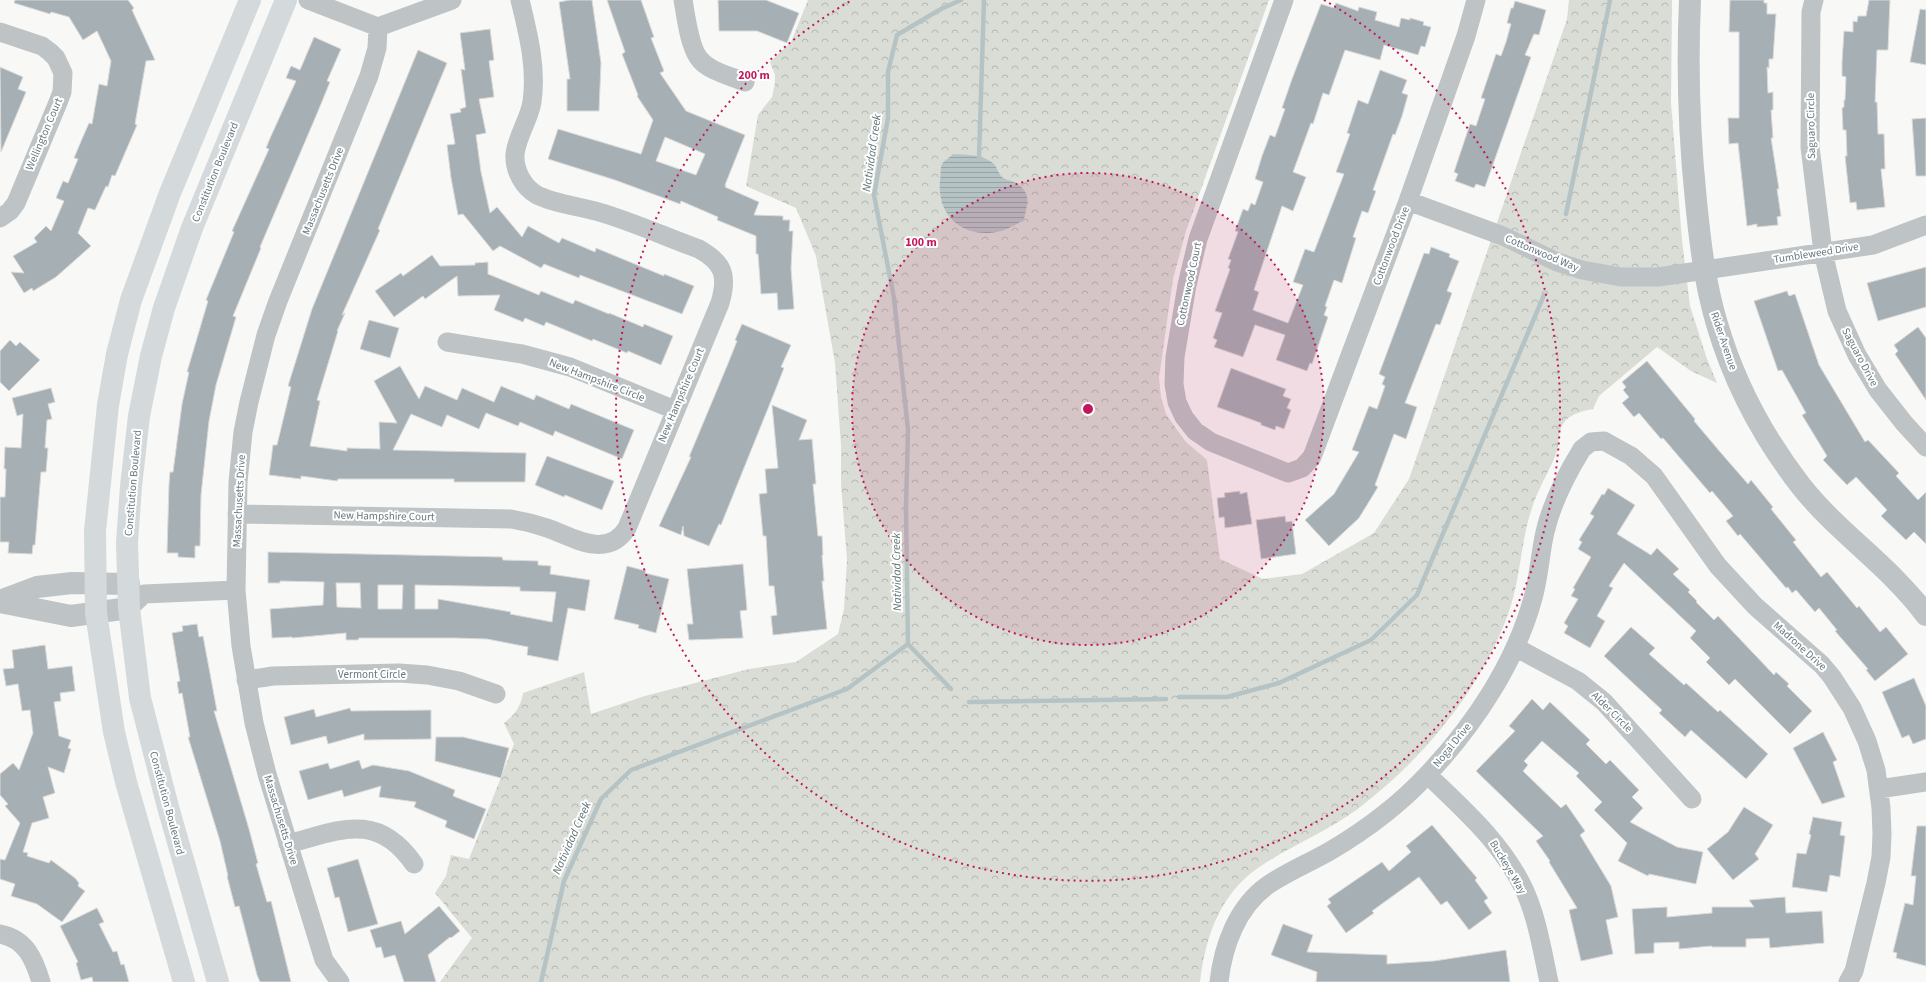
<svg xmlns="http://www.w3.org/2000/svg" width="1926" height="982" font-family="'Source Sans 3',sans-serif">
<defs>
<pattern id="forest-crowns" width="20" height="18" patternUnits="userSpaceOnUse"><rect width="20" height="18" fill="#d9ddd6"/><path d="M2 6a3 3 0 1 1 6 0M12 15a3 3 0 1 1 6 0" fill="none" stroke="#b4b8b3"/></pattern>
<pattern id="water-rules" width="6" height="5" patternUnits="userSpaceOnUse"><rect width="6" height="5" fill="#b6c3c5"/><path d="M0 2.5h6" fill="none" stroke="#98a3a5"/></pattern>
</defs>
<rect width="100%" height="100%" fill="#f8f8f6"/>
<path fill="url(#forest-crowns)" d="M 808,0 L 1269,0 L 1186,231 L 1173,279 L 1159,378 L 1161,397 L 1166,414 L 1185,441 L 1207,460 L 1220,559 L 1263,579 L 1302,574 L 1374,533 L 1409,479 L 1567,19 L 1569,0 L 1672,0 L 1671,103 L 1682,240 L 1690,306 L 1707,359 L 1717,383 L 1691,371 L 1657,347 L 1599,396 L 1593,409 C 1583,411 1574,413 1566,420 C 1557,430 1560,440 1557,451 C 1550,471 1538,488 1532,508 C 1521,540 1521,573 1511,605 C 1502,635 1486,664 1469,691 C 1439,736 1402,775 1359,808 C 1330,830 1297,843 1267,862 C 1222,889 1206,932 1200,982 L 440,982 L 472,938 L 435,893 L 446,876 L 451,855 L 469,859 L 514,744 L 504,723 C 515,715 521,706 523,693 L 584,672 L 591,714 L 645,696 L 749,669 L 796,662 L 838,634 L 844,609 L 847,560 L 841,484 L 841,445 L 835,363 L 816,256 L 796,208 L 746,186 L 758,115 L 772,97 L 775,83 L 775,75 L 770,62 L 791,42 Z"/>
<path fill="url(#water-rules)" d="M 953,154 C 966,155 983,154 994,164 C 997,168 999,174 1002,177 C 1005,180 1010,180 1014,182 C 1032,192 1028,201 1024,219 C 988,248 935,231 940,180 C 941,175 940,168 942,164 C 944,161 950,157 953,154 Z"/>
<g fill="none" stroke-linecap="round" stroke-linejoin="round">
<path stroke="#b6c3c5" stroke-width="4.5" d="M 979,157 L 984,0
M 1566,214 L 1610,0
M 908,644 L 906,507 L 908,430 L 894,298 L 874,195 L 888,118 L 888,72 L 897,35 L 941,9 L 961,0
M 908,644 L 951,689
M 1179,697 L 1227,697 L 1279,683 L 1371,640 L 1417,595 L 1544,295
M 969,702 L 1166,699
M 541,982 L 564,881 L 601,799 L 631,770 L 847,689 L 908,644"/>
</g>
<path fill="#a6afb3" stroke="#dadad9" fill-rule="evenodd" d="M 15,0 L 128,0 L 134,8 L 132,10 L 155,60 L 146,61 L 135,124 L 137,125 L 115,176 L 112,175 L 108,187 L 106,186 L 95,210 L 88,208 L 78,233 L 91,246 L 56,277 L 33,291 L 32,288 L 24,293 L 11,272 L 24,273 L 13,256 L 37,242 L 34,238 L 46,226 L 51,231 L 64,201 L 56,198 L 63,181 L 68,183 L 78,159 L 74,158 L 82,139 L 89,123 L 92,124 L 99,84 L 107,86 L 111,61 L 97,31 L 83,40 L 69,17 L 51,12 L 50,14 L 14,3 Z
M 570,0 L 592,0 L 601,63 L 599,111 L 567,111 L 567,79 L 570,79 L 559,2 Z
M 607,0 L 641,0 L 654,37 L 651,38 L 664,71 L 660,73 L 686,111 L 745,135 L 725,185 L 726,185 L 725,187 L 759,202 L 754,215 L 783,216 L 783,220 L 790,220 L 789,231 L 793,231 L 791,268 L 794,309 L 778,310 L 777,293 L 761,294 L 758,254 L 756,254 L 756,236 L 717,220 L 718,217 L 681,201 L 680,204 L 615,180 L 548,159 L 558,129 L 641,154 L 653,120 L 637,96 L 638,95 L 622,54 L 625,52 ZM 665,137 L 705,154 L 696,175 L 656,161 Z
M 718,0 L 766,0 L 799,13 L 787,43 L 757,31 L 719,31 Z
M 1730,0 L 1764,0 L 1764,3 L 1767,3 L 1767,14 L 1776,14 L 1773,59 L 1769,59 L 1769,68 L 1767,67 L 1768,93 L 1773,92 L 1773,110 L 1771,110 L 1773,138 L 1771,138 L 1779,189 L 1777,189 L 1781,216 L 1777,217 L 1778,225 L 1757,227 L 1757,224 L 1747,226 L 1738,143 L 1729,144 L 1728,118 L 1739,118 L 1739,32 L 1729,32 Z
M 1869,0 L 1890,0 L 1888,50 L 1877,50 L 1875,102 L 1877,102 L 1878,134 L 1884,134 L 1885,169 L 1881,169 L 1885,207 L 1857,210 L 1856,202 L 1850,203 L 1845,156 L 1847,156 L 1846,130 L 1843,130 L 1842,108 L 1844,107 L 1844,100 L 1845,100 L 1846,77 L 1842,76 L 1842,62 L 1844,31 L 1853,32 L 1853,21 L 1857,22 L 1858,16 L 1866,16 Z
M 1515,1 L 1546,10 L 1539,35 L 1534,34 L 1525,55 L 1531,57 L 1485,187 L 1476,184 L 1474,188 L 1455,181 L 1458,174 L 1454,172 L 1470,124 L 1476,126 L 1485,99 L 1481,98 L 1496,54 L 1501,56 L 1506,42 L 1511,24 L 1507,23 L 1511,8 L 1513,8 Z
M 1336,3 L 1358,11 L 1359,7 L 1377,12 L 1375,20 L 1399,27 L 1401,18 L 1410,20 L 1410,18 L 1424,22 L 1423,25 L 1431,27 L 1425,47 L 1421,46 L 1418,55 L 1384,45 L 1380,60 L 1345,50 L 1329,95 L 1323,93 L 1313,124 L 1311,123 L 1293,172 L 1306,177 L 1293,211 L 1282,206 L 1254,290 L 1259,292 L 1253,310 L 1288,323 L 1303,285 L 1293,282 L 1305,249 L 1314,252 L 1344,174 L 1336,172 L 1350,134 L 1347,133 L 1358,100 L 1368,104 L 1380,70 L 1407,80 L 1402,93 L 1408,95 L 1402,116 L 1395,135 L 1393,134 L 1373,190 L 1376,191 L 1368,213 L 1362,211 L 1353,237 L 1356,238 L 1342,283 L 1334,280 L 1325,306 L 1327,307 L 1324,315 L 1328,317 L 1312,364 L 1310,363 L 1307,371 L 1276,360 L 1285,335 L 1255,325 L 1243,357 L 1214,347 L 1217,340 L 1213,338 L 1222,313 L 1215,311 L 1230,269 L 1228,268 L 1231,260 L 1228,259 L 1238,232 L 1235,231 L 1243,209 L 1248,211 L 1251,203 L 1255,205 L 1263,182 L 1255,179 L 1262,156 L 1270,135 L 1275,137 L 1285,109 L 1282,108 L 1292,79 L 1321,4 L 1334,8 Z
M 1920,9 L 1926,10 L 1926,65 L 1910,62 Z
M 490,29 L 494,60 L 489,61 L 494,97 L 479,99 L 486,133 L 476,135 L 481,172 L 490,213 L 497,207 L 522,237 L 528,226 L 559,243 L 562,238 L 595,252 L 596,248 L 664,276 L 664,274 L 694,286 L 682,314 L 580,275 L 579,278 L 544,264 L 541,268 L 500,246 L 493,251 L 463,214 L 458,215 L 451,178 L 447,145 L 455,144 L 450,114 L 461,112 L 460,109 L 466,107 L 461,69 L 465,70 L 460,33 Z
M 314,37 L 341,49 L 327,81 L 330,82 L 316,116 L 260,247 L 261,248 L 233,316 L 236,317 L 216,385 L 209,421 L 201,495 L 200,546 L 195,546 L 195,558 L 178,557 L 178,553 L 167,553 L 169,484 L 170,472 L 173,472 L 182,404 L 189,372 L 187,372 L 208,301 L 206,300 L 234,232 L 232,231 L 269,149 L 266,148 L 271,136 L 296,81 L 286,78 L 291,66 L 300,70 Z
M 418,50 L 447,63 L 378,229 L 380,230 L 342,315 L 345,313 L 337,331 L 338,331 L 317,400 L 320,401 L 310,446 L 347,451 L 347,448 L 380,449 L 379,422 L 397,423 L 374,381 L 400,366 L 419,399 L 425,386 L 457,400 L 462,388 L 494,402 L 501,386 L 534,400 L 536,395 L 569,409 L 571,404 L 634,430 L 622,459 L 555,431 L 553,436 L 520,422 L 518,426 L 486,413 L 479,429 L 447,415 L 442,427 L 411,414 L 393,450 L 526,453 L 525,482 L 454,482 L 454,479 L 338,479 L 337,481 L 301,476 L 301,479 L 269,475 L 273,445 L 277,445 L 291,387 L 288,386 L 312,309 Z
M 0,67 L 23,77 L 18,89 L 26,92 L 1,152 Z
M 1926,118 L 1926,176 L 1916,176 L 1912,119 Z
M 1431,247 L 1450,254 L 1449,257 L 1459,261 L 1447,291 L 1452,293 L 1440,325 L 1436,324 L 1405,403 L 1417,407 L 1406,439 L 1394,434 L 1375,485 L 1378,487 L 1359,518 L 1329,546 L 1305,520 L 1334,494 L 1359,452 L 1352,450 L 1369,406 L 1377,409 L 1385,386 L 1382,384 L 1385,377 L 1379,374 L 1424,253 L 1429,254 Z
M 432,255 L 440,266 L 475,265 L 475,263 L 488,262 L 488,274 L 539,295 L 541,291 L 573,304 L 575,300 L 609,314 L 609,313 L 643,327 L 644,324 L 673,336 L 661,365 L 628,351 L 627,353 L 593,339 L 592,341 L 546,322 L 544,326 L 525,318 L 523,322 L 494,310 L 500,295 L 458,296 L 457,276 L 425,299 L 423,296 L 394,317 L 375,291 L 401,273 L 403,276 Z
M 1926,267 L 1926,307 L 1878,321 L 1867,283 Z
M 1787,291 L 1789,296 L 1795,294 L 1819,365 L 1865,442 L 1868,440 L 1899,473 L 1896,476 L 1918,500 L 1926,492 L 1926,544 L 1914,532 L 1906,540 L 1881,516 L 1887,510 L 1856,477 L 1847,485 L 1823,460 L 1827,456 L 1802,415 L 1806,413 L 1782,370 L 1778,371 L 1754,301 Z
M 369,320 L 399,328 L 390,358 L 360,349 Z
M 742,324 L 791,345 L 781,367 L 784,368 L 775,391 L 721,525 L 719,524 L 709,546 L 684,536 L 683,526 L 681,535 L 659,526 L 691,457 L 689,457 L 727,366 L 737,341 L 735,340 Z
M 1918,327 L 1926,338 L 1926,400 L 1895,354 L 1898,351 L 1894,345 Z
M 10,340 L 16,346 L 20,342 L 40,360 L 9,391 L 0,382 L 0,351 Z
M 1647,361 L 1695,419 L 1694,421 L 1721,453 L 1748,484 L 1751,480 L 1773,507 L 1771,509 L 1796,540 L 1793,542 L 1821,577 L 1827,572 L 1857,608 L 1859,606 L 1880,632 L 1886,627 L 1908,654 L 1875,681 L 1866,670 L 1868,669 L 1835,631 L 1837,630 L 1819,608 L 1815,612 L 1796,590 L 1792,593 L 1788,587 L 1786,588 L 1740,534 L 1738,536 L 1726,521 L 1733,516 L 1712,491 L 1710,493 L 1663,438 L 1661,439 L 1639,413 L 1634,417 L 1622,403 L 1629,397 L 1623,390 L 1626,387 L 1622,382 Z
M 1231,368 L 1286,389 L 1283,396 L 1291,399 L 1287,408 L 1291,410 L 1284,429 L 1276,426 L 1275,430 L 1261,425 L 1261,423 L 1217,407 Z
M 51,388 L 55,402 L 48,404 L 52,419 L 47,420 L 45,448 L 48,448 L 46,472 L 41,472 L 35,545 L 33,545 L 32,554 L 8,553 L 9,542 L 0,542 L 0,497 L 5,497 L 6,469 L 4,469 L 5,447 L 21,448 L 23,414 L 17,416 L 12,398 Z
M 772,405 L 807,420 L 799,440 L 812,439 L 816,484 L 813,484 L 818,536 L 822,536 L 823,555 L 822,555 L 824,581 L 822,581 L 827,629 L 773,635 L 771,616 L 777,615 L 774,586 L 769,586 L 766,536 L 763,536 L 759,494 L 767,493 L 765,469 L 778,468 Z
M 547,456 L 614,481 L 602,510 L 565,495 L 564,497 L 535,485 Z
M 1608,488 L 1635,505 L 1617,534 L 1651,555 L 1657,548 L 1679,569 L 1673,574 L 1690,590 L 1688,592 L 1697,601 L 1696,602 L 1714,620 L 1718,616 L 1774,675 L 1776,672 L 1789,684 L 1787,686 L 1812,711 L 1790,734 L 1735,679 L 1729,685 L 1706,662 L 1710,658 L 1690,638 L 1696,631 L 1624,563 L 1609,586 L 1613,588 L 1597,616 L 1605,621 L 1590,648 L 1564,633 L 1568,626 L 1564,623 L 1578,599 L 1571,596 L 1575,589 L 1573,588 L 1591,557 L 1578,549 L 1582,542 L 1579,540 L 1594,516 L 1590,514 L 1602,494 L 1604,495 Z
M 1240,491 L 1240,494 L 1247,492 L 1252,524 L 1225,528 L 1224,517 L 1219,518 L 1217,498 L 1225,497 L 1224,493 Z
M 1285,516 L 1286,522 L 1292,521 L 1296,554 L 1261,559 L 1256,520 Z
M 268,552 L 502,557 L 503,560 L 538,561 L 538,565 L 551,566 L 550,574 L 590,580 L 585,611 L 568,608 L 558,661 L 527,655 L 528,647 L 487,639 L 455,638 L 359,638 L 358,640 L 346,640 L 346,633 L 292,638 L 292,637 L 272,638 L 270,609 L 323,605 L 324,582 L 280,581 L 280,583 L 268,583 ZM 336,583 L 360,583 L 361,608 L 337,607 ZM 378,585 L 403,585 L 402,609 L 378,609 ZM 415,585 L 520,587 L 520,591 L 556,592 L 552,622 L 510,614 L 511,612 L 438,599 L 438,609 L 415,609 Z
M 743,564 L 747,610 L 740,611 L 743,638 L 689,640 L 687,624 L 693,624 L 687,569 Z
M 627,566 L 646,571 L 645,573 L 669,579 L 656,633 L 638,628 L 639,625 L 614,619 Z
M 197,624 L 199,637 L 203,636 L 217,711 L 214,711 L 249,829 L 258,863 L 256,864 L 267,902 L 271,901 L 291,982 L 260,982 L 257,975 L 239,906 L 235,907 L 227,876 L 228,876 L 220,841 L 188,737 L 190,737 L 182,693 L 179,694 L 177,682 L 180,681 L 172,633 L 183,631 L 182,626 Z
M 1631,627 L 1655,648 L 1649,654 L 1684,685 L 1686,683 L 1718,712 L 1720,710 L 1768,754 L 1746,779 L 1691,730 L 1685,737 L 1659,713 L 1662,710 L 1604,656 Z
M 45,645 L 48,669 L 72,666 L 75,691 L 60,693 L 61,701 L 54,702 L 59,736 L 71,740 L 68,748 L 71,749 L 64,773 L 48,767 L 55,793 L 43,797 L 49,818 L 32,823 L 23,852 L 28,853 L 27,856 L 49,863 L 51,860 L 75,878 L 79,883 L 78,886 L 85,891 L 62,922 L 37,904 L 11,896 L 15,884 L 0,879 L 0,859 L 5,860 L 20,823 L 5,806 L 8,804 L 0,795 L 0,774 L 13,763 L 19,770 L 33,733 L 30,710 L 22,711 L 18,684 L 6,686 L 3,669 L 14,668 L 12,650 Z
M 1914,678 L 1926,706 L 1926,739 L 1913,744 L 1909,735 L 1902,738 L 1882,692 Z
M 1532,699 L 1543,710 L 1550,702 L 1590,740 L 1586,744 L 1606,764 L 1610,760 L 1639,790 L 1632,797 L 1643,808 L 1630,822 L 1677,847 L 1703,852 L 1696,884 L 1649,874 L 1648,876 L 1618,861 L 1627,843 L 1594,810 L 1602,802 L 1576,776 L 1579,773 L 1542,741 L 1524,761 L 1528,765 L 1523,771 L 1561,808 L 1566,804 L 1585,831 L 1580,835 L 1611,886 L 1618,917 L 1606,920 L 1613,954 L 1581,961 L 1569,910 L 1577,908 L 1549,862 L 1550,861 L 1536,841 L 1543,836 L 1476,771 L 1515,731 L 1509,726 Z
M 350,708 L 351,711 L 431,710 L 431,739 L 364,740 L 364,734 L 328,744 L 326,736 L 291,745 L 284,717 L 314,709 L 316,717 Z
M 1823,732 L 1837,760 L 1833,762 L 1845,797 L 1822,804 L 1793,748 Z
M 436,737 L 463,737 L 509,748 L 501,778 L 435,761 Z
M 359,760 L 362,769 L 373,765 L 409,771 L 455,790 L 453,796 L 486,809 L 474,839 L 445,827 L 447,821 L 414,807 L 416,802 L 379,797 L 381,786 L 344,797 L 342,790 L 308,800 L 299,771 L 328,763 L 330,769 Z
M 1744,807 L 1773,825 L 1755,854 L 1759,859 L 1733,880 L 1707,849 L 1728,832 Z
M 1813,817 L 1842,822 L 1840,835 L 1845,836 L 1840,877 L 1830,875 L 1827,892 L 1792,887 L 1797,853 L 1806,854 L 1811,835 L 1809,834 Z
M 1432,825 L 1477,878 L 1475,880 L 1488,898 L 1484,901 L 1492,913 L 1469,930 L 1447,901 L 1441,905 L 1419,877 L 1372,911 L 1374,913 L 1346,933 L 1327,906 L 1331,903 L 1328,899 L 1382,862 L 1389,871 L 1411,852 L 1406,846 Z
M 1917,826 L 1926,826 L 1926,966 L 1896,958 L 1897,953 L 1893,952 L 1905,903 L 1913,905 L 1916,876 L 1911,876 Z
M 358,859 L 378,924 L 348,932 L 339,897 L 335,898 L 327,868 Z
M 1785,897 L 1786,913 L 1822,911 L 1824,943 L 1770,948 L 1769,938 L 1746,939 L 1746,947 L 1712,947 L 1712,946 L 1679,949 L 1679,942 L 1654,943 L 1654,953 L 1635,954 L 1632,909 L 1667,907 L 1667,917 L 1712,913 L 1712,907 L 1754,907 L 1749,900 Z
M 439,906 L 460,931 L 451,938 L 450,937 L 428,955 L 436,982 L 404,982 L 395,955 L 384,958 L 381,947 L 376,948 L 370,930 L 401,921 L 405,934 Z
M 97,908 L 104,922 L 99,924 L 113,952 L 117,951 L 121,965 L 124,964 L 129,982 L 93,982 L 92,977 L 81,980 L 76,963 L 78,962 L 60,926 Z
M 1283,924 L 1313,935 L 1307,952 L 1387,955 L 1387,964 L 1434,961 L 1506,950 L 1510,982 L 1316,982 L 1317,972 L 1271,955 Z"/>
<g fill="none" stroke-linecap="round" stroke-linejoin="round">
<path stroke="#bec3c5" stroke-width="19" d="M 308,0 L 378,27 L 452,0
M 683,0 C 686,16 689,44 698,57 C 707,71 731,76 745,82
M 1284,0 L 1198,239 L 1187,285 L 1175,357 L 1174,384 L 1177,402 L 1184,417 L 1195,431 L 1211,442 L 1288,473 L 1302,468 L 1312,457 L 1408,201 L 1466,36 L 1476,0
M 1814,0 L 1811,12 L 1810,147 L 1823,252 L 1837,311 L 1857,355 L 1878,390 L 1904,423 L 1926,447
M 0,32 L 42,46 L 50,52 L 56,58 L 63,73 L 62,92 L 57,105 L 16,203 L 10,211 L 0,218
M 1408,201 L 1503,236 L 1557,262 L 1582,270 L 1621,277 L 1658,277 L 1873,245 L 1926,225
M 447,342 L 522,354 L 570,367 L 675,410
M 237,514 L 511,519 C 523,521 535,524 547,528 C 573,537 607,560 627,528 L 720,303 C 728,276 724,263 699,249 C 666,237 633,222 599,212 C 579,206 555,204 537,195 C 523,187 514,170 515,154 C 517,136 529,120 532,102 C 537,67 528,33 520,0
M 129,608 L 144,594 L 236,590
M 1515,647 L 1578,681 L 1604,702 L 1692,799
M 246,680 L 273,676 L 399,673 L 427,675 L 459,681 L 496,694
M 1428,775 C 1463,809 1500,841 1522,885 C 1537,915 1542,950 1549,982
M 1879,789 L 1926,782
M 288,844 C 340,830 377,811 414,864
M 0,934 C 26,939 34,959 41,982
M 340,982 L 324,960 L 267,774 L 254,723 L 241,646 L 236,590 L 238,482 L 243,432 L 249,402 L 266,335 L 278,301 L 369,76 L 377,48 L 378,27
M 1219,982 C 1223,946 1237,907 1268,885 C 1287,872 1309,863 1330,851 C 1364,831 1401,803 1428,774 C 1474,725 1515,664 1533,598 C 1539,577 1540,554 1545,532 C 1552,502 1566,475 1582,449 L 1591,442 L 1604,441 L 1631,456 L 1654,476 L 1718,566 L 1755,606 L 1822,665 L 1832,677 L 1852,708 L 1867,741 L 1876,770 L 1881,808 L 1882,834 L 1881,857 L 1876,883 L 1854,971 L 1848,982"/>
<path stroke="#bec3c5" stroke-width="22" d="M 1690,0 C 1687,67 1689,134 1696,201 C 1700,242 1705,284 1717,324 C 1734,382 1763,437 1801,486 C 1838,533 1890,566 1926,615
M 0,601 L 37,587 L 72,583 L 129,584
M 0,602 L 71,616 L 129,608"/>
<path stroke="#d4d9db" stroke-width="22" d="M 184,982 L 126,782 L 114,732 L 96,613 L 95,531 L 108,405 L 117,354 L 131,300 L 170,193 L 250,0
M 218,982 L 168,807 L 140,698 L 129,608 L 127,543 L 131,486 L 139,416 L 151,356 L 164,308 L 192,228 L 286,0"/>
</g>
<circle cx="1088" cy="409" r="236" fill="#c2185b" fill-opacity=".12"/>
<g fill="none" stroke="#c2185b" stroke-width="2" stroke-dasharray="2 4">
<circle cx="1088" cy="409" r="236"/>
<path d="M1324 0A472 472 0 1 1 852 0"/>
</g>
<g text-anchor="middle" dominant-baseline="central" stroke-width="4" stroke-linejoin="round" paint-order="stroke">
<g font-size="11" fill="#66787e" stroke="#fff">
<text transform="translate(1811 126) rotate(-91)">Saguaro Circle</text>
<text transform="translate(44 134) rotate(-67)">Wellington Court</text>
<text transform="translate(215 172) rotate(-68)">Constitution Boulevard</text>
<text transform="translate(323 191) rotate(-68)">Massachusetts Drive</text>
<text transform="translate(1391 246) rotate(-69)">Cottonwood Drive</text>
<text transform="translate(1542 253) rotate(23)">Cottonwood Way</text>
<text transform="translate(1816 253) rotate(-9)">Tumbleweed Drive</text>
<text transform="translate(1189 284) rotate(-78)">Cottonwood Court</text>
<text transform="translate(1724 341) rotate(71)">Rider Avenue</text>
<text transform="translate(1860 357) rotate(62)">Saguaro Drive</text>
<text transform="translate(597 380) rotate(21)">New Hampshire Circle</text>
<text transform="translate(681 395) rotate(-67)">New Hampshire Court</text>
<text transform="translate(133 483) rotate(-85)">Constitution Boulevard</text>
<text transform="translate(239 501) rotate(-87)">Massachusetts Drive</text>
<text transform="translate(384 516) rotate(1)">New Hampshire Court</text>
<text transform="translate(1800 646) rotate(42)">Madrone Drive</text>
<text x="372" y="674">Vermont Circle</text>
<text transform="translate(1612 712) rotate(45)">Alder Circle</text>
<text transform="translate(1452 745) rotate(-51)">Nogal Drive</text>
<text transform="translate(167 803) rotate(75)">Constitution Boulevard</text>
<text transform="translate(281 820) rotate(73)">Massachusetts Drive</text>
<text transform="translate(1508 867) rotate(59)">Buckeye Way</text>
</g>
<g font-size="12" font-style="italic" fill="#617678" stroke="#fff">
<text transform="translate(872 153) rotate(-82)">Natividad Creek</text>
<text transform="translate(897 572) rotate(-91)">Natividad Creek</text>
<text transform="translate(572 838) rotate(-66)">Natividad Creek</text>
</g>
</g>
<circle cx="1088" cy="409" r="6" fill="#c2185b" stroke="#fff" stroke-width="2"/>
<g font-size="12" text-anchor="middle" font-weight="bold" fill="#c2185b" stroke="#fff" stroke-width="4" stroke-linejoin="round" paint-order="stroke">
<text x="754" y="79">200 m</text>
<text x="921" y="246">100 m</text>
</g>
</svg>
